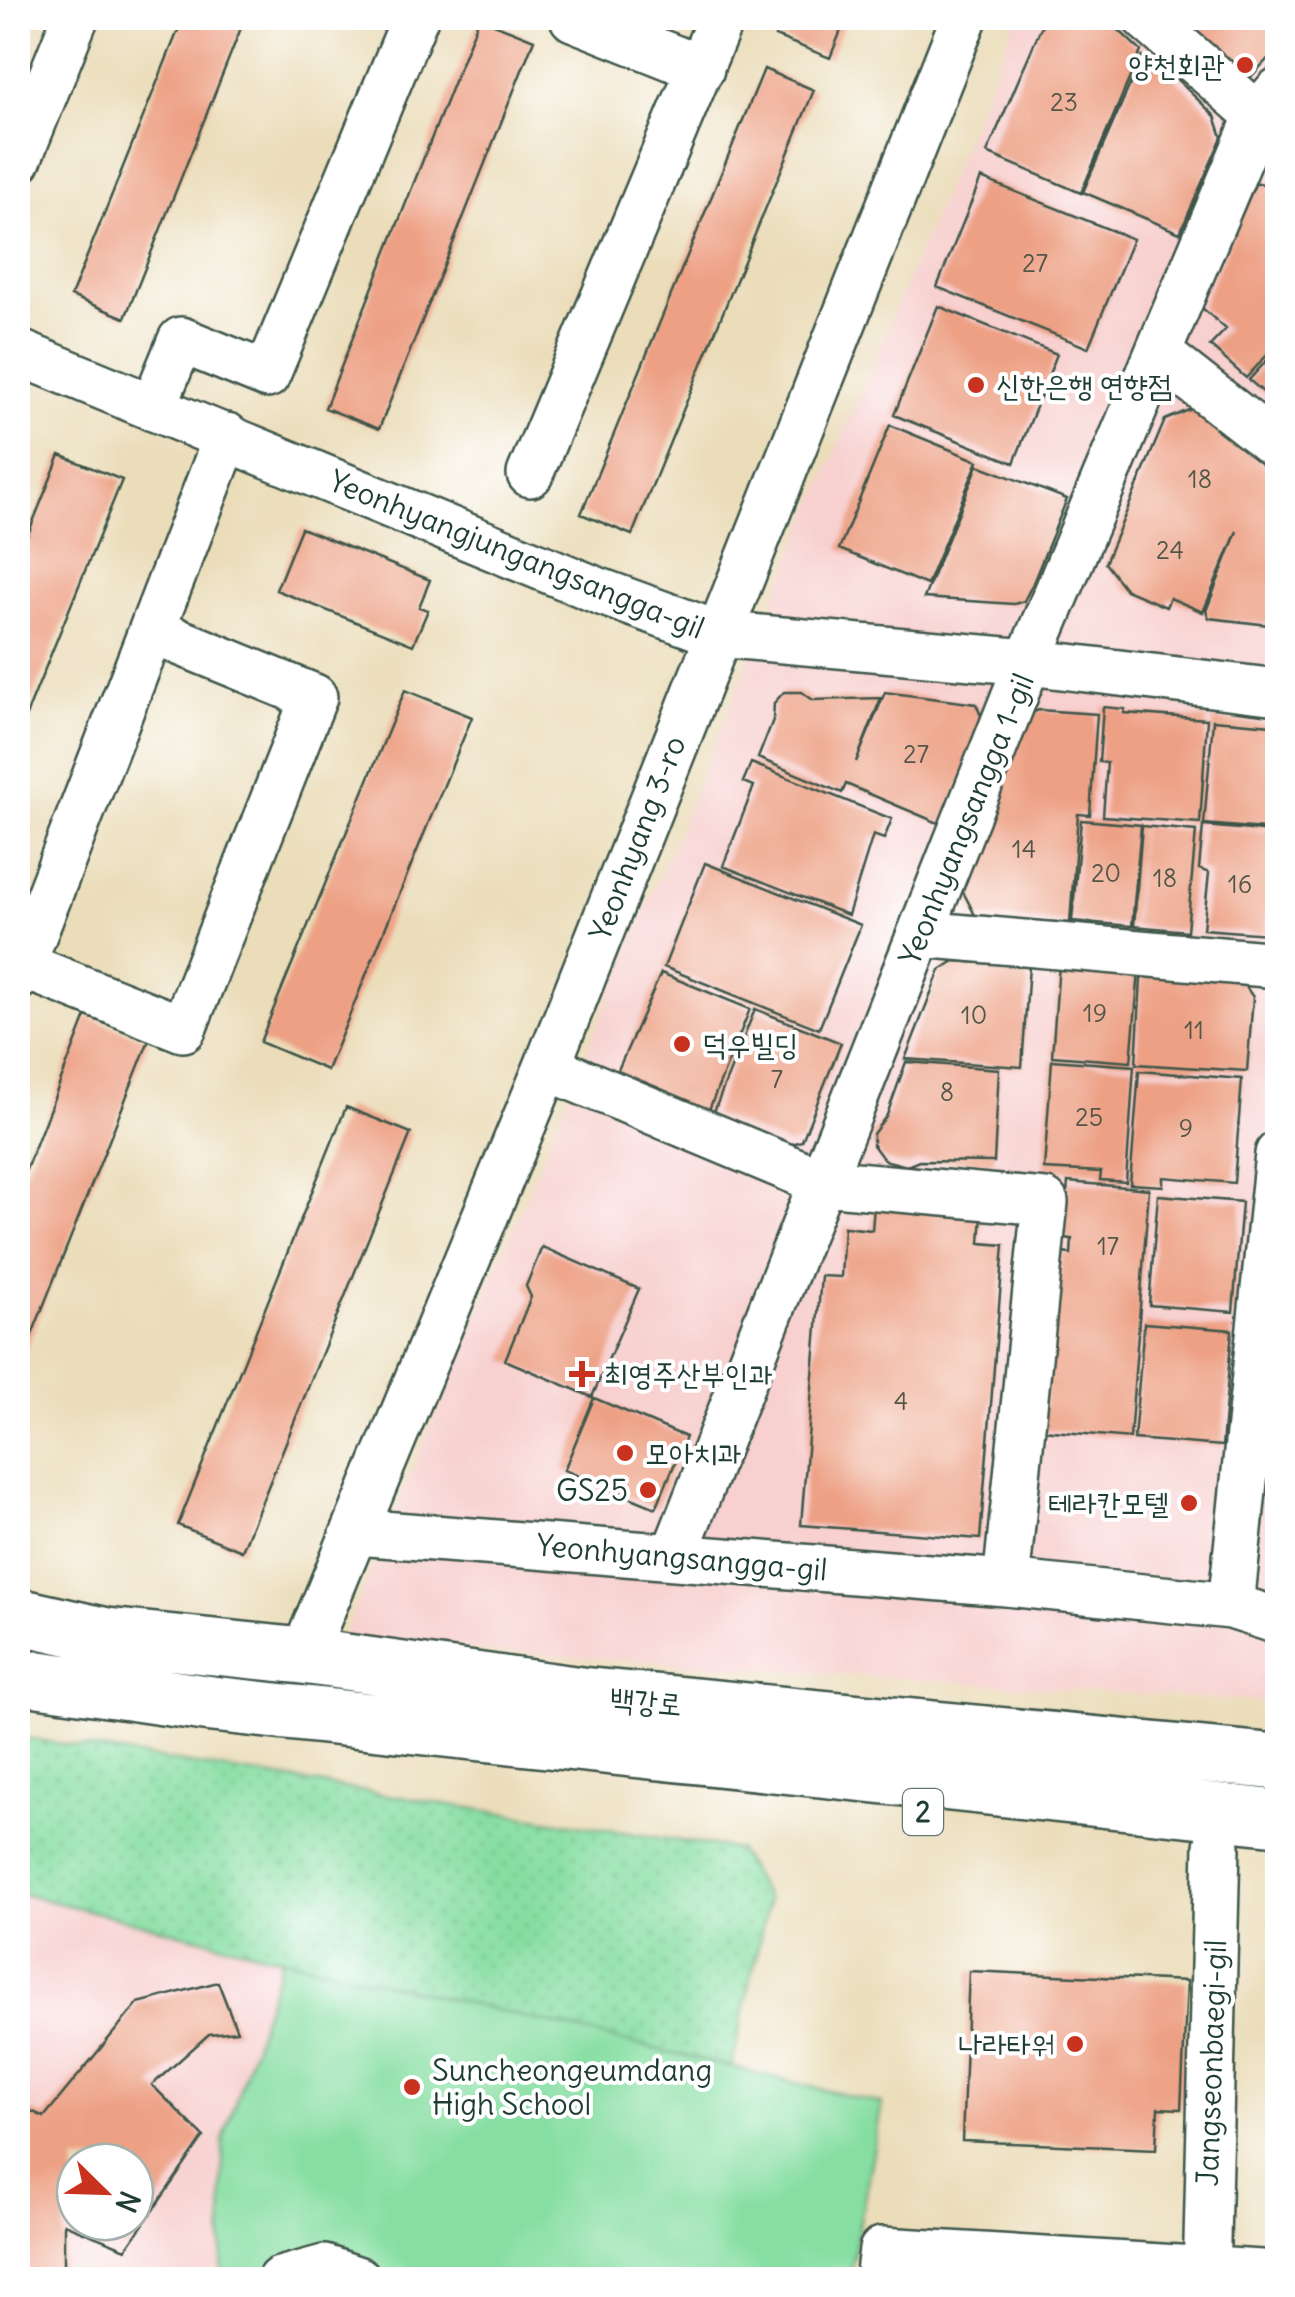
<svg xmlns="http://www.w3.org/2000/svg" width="1295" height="2297" font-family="Delius,'Poor Story',sans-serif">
<defs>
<pattern id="grass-dots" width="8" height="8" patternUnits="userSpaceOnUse" patternTransform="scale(2.5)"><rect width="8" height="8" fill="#86dea2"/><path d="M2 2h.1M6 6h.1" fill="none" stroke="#73bf8c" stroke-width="1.8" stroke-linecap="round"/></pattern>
</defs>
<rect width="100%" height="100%" fill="#fff"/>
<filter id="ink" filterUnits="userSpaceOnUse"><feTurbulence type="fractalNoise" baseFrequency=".01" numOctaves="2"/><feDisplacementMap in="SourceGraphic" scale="20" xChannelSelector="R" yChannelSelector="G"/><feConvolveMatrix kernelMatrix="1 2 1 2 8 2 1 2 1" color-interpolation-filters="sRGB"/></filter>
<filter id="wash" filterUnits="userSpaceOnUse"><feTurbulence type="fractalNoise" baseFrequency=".0048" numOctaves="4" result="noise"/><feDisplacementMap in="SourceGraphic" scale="40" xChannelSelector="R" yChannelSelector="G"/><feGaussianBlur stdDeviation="2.25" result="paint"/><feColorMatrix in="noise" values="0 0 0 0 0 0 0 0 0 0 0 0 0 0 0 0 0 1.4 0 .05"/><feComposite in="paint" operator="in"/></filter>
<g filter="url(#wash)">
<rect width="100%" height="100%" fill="#ebddba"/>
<path fill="#f7d0cf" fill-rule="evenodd" d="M 1016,18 L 1277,18 L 1277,1703 L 341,1642 Z
M 18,1893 L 882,2104 L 849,2279 L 18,2280 ZM 75,2162 L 135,2162 L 135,2222 L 75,2222 Z"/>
<path fill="url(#grass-dots)" stroke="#528e6b" stroke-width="2.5" d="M 18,1737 L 738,1850 L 768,1901 L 731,2070 L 18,1893 Z"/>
<path fill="#86dea2" stroke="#528e6b" stroke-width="2.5" d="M 282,1958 L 882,2104 L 849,2279 L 222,2280 L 223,2140 Z"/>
<g id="blocks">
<path fill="#eda084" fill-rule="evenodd" d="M 183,18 L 245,18 L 125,318 L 71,296 Z
M 479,18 L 534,40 L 379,429 L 325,408 Z
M 782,18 L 846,18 L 830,58 L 775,36 Z
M 1045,18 L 1106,18 L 1141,51 L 1081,193 L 987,153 Z
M 1173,18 L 1278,18 L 1278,48 L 1246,82 Z
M 1142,57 L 1164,67 L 1215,116 L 1222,137 L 1180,233 L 1083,192 Z
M 764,69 L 814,90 L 632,535 L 581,514 Z
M 981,178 L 1133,239 L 1088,348 L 937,287 Z
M 1278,183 L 1278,343 L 1246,378 L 1210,346 L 1226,329 L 1201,307 L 1255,184 Z
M 938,306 L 1057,354 L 1014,463 L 894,415 Z
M 1278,348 L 1278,405 L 1249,380 Z
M 1201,405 L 1278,479 L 1278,626 L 1209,618 L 1206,611 L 1237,531 L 1203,612 L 1170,598 L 1166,607 L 1126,590 L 1105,563 L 1165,420 Z
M 890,425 L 978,461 L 927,585 L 839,549 Z
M 60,455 L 122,480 L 18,735 L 18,559 Z
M 978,465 L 1067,499 L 1033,583 L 1024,601 L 1014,604 L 924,598 Z
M 301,528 L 430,580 L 419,607 L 428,610 L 413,645 L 276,590 Z
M 405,690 L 472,717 L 327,1070 L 260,1042 Z
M 784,692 L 802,692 L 813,700 L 881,698 L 856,762 L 885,692 L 976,704 L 985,725 L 943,825 L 846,784 L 842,793 L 758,758 L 773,720 L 774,703 Z
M 1103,707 L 1125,709 L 1124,713 L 1207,719 L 1200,823 L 1103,816 L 1107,763 L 1099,762 Z
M 1039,710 L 1097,714 L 1090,815 L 1078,814 L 1070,923 L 976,917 L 959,884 L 1028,714 Z
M 1213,720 L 1272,725 L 1278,732 L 1276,830 L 1204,824 Z
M 751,763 L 892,819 L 884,839 L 873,835 L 848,915 L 723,866 L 754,786 L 743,782 Z
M 1081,820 L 1141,825 L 1132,926 L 1072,921 Z
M 1142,826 L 1196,831 L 1187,931 L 1134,926 Z
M 1203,826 L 1275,832 L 1267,934 L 1203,929 L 1209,873 L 1199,869 Z
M 705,863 L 861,925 L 819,1029 L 664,967 Z
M 954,961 L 1029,966 L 1022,1067 L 905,1059 L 940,970 Z
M 1059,964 L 1139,970 L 1131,1062 L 1052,1056 Z
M 1146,971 L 1239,977 L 1253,997 L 1247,1071 L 1136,1064 L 1141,979 Z
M 661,973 L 750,1009 L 706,1117 L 614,1079 Z
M 755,1009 L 841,1043 L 802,1141 L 789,1145 L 713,1114 Z
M 86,1016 L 149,1040 L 18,1370 L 18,1190 Z
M 1052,1060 L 1134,1066 L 1126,1182 L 1100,1180 L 1101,1172 L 1044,1169 Z
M 906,1062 L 999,1069 L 994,1162 L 919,1161 L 907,1166 L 884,1160 L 873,1145 L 873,1134 L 887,1115 Z
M 1139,1071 L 1242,1079 L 1234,1183 L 1163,1177 L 1163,1186 L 1130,1184 Z
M 346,1107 L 411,1133 L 242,1551 L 178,1525 Z
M 1068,1182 L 1149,1189 L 1130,1438 L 1042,1430 L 1062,1253 L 1071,1254 L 1072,1239 L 1063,1238 Z
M 1158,1195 L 1242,1202 L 1233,1312 L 1149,1305 Z
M 874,1205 L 982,1214 L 980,1243 L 1004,1245 L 980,1539 L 801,1525 L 821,1276 L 841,1277 L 844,1227 L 872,1230 Z
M 542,1247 L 639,1289 L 592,1397 L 505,1360 L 531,1297 L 526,1286 Z
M 1144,1323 L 1232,1330 L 1222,1446 L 1134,1439 Z
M 594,1398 L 686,1437 L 656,1508 L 564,1470 Z
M 969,1971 L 1187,1981 L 1181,2109 L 1158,2108 L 1156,2149 L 962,2141 Z
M 218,1982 L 237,2031 L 209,2034 L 152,2085 L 204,2137 L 126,2249 L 64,2224 L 64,2280 L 18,2280 L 18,2105 L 44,2117 L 138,2003 ZM 75,2162 L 135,2162 L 135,2222 L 75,2222 Z
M 1274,2169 L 1278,2169 L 1278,2198 L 1273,2197 Z"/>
</g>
</g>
<g filter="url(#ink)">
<use href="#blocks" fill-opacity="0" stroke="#3e5548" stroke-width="2.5"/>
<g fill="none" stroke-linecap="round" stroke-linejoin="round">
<defs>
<path id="minor" d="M 573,18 L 701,69
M 1146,18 L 1278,133
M 18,160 L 75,18
M 18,352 L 599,591 L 717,634 L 1028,662 L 1278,692
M 1158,353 L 1278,447
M 153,408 L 181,340 L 267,375 L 415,18
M 530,474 L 721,18
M 920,934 L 1278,965
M 18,963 L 22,965 L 227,436
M 18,977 L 22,965 L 183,1029 L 314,697 L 155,632
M 547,1067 L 822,1182 L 1045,1202 L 1006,1583
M 357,1532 L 1006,1583 L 1231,1606 L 1278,1621
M 674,1555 L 1028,662 L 1258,115 L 1278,91
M 1231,1606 L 1278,1154
M 303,1656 L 547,1067 L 964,18
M 280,2280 L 324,2268 L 359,2280
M 878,2280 L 882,2250 L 1278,2274
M 1206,2280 L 1217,1846"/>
<path id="major" d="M 18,1616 L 107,1636 L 303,1656 L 581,1695 L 1278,1762
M 18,1676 L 212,1704 L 1278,1818"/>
</defs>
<use href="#minor" stroke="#3e5548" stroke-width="50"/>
<use href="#major" stroke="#3e5548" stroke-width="60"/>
<use href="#minor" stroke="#fff" stroke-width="45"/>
<use href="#major" stroke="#fff" stroke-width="55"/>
</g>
</g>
<g fill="#c8321e" stroke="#fff" stroke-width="4">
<circle cx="1245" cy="65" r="10"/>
<circle cx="976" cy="385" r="10"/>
<circle cx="682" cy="1044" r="10"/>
<path d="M577 1359h10v10h10v10h-10v10h-10v-10h-10v-10h10z"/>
<circle cx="625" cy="1453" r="10"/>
<circle cx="648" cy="1490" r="10"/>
<circle cx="1189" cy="1503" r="10"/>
<circle cx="1075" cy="2044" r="10"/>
<circle cx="412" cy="2087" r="10"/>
</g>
<g text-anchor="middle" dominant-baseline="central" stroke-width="8" stroke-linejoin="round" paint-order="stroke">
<g font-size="25" fill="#525648">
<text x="1064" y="102">23</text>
<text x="1035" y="263">27</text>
<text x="1200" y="479">18</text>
<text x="1170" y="550">24</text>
<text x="916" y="754">27</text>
<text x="1024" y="849">14</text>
<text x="1106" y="873">20</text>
<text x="1165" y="878">18</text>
<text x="1240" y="884">16</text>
<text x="1095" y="1013">19</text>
<text x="974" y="1015">10</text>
<text x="1194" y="1030">11</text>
<text x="777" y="1079">7</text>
<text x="947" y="1092">8</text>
<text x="1089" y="1117">25</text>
<text x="1186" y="1128">9</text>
<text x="1108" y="1246">17</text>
<text x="901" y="1401">4</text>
</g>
<rect fill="#fff" stroke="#627771" stroke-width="2.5" x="903" y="1789" width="40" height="46" rx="8"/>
<g font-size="28" font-weight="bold" fill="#1f3d34">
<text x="923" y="1812">2</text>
</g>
<g font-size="30" fill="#1f3d34" stroke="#fff" text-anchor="start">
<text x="1225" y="65" text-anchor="end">양천회관</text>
<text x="996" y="385">신한은행 연향점</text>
<text x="702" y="1044">덕우빌딩</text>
<text x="604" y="1374">최영주산부인과</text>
<text x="645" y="1453">모아치과</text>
<text x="628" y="1490" text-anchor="end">GS25</text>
<text x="1169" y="1503" text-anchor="end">테라칸모텔</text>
<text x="1055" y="2044" text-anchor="end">나라타워</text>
<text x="432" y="2070">Suncheongeumdang<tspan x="432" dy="34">High School</tspan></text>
</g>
<g font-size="30" fill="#1f3d34" stroke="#fff">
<text transform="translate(517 554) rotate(22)">Yeonhyangjungangsangga-gil</text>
<text transform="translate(966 819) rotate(-68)">Yeonhyangsangga 1-gil</text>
<text transform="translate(637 838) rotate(-69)">Yeonhyang 3-ro</text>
<text transform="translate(682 1557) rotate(5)">Yeonhyangsangga-gil</text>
<text transform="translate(646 1701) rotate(5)">백강로</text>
<text transform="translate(1211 2063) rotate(-88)">Jangseonbaegi-gil</text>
</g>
</g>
<rect width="1295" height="2297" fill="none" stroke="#fff" stroke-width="60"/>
<g transform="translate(105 2192) rotate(113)"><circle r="48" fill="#ffffff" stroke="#a5b1ae" stroke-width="2.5"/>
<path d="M0-8L18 38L0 25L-18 38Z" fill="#c8321e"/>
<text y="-15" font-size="28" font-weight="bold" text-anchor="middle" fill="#1f3d34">N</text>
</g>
</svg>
